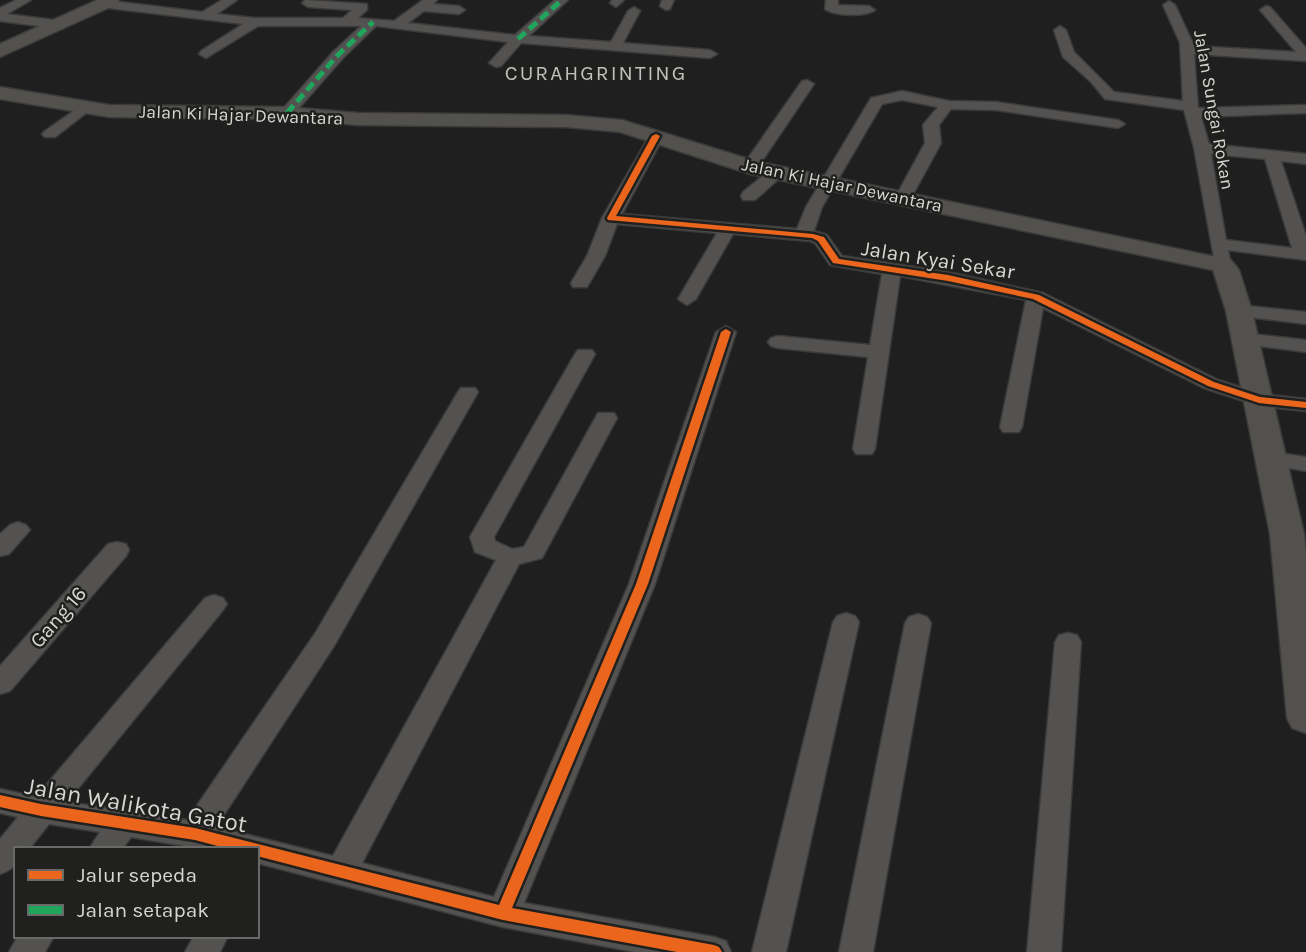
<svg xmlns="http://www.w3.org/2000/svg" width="1306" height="952" font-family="Karla,sans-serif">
<rect width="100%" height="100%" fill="#1f1f1f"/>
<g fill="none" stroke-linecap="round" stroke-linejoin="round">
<defs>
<path id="street" d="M 16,0 L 31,0 L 7,14 L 62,21 L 68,25 L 62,29 L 0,21 L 0,8 Z
M 104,0 L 202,12 L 222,0 L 237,0 L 217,14 L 255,18 L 343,18 L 352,10 L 308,7 L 302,3 L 305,0 L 367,4 L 367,10 L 358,18 L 394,21 L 423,0 L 437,0 L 433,4 L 459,6 L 465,10 L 459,14 L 424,11 L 408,23 L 515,35 L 555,0 L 568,0 L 529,36 L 611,42 L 628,11 L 634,7 L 640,11 L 623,43 L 710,50 L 717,54 L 710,58 L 521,43 L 501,66 L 496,67 L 489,63 L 508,42 L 376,26 L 343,58 L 292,116 L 282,116 L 280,113 L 282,110 L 333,52 L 361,26 L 258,26 L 206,58 L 199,54 L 201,51 L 243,24 L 100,7 L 98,4 Z
M 612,0 L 624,0 L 616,7 L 610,3 Z
M 662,0 L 674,0 L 670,9 L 666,10 L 660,6 Z
M 826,0 L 838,0 L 838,5 L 869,6 L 875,10 C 866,17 834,16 825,9 Z
M 1169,1 L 1175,5 L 1194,46 L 1296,52 L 1260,10 L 1266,6 L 1270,7 L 1306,48 L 1306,61 L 1194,54 L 1198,108 L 1306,105 L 1306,113 L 1201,117 L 1209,144 L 1306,154 L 1306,164 L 1281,161 L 1306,236 L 1306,260 L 1228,250 L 1231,265 L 1228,269 L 1216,269 L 1194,148 L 1184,110 L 1105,99 L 1091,82 L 1063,57 L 1054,30 L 1060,26 L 1066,30 L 1074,52 L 1114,92 L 1183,101 L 1180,43 L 1163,5 ZM 1211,154 L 1265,159 L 1292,248 L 1226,240 Z
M 807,80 L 814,84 L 756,170 L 744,170 L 742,167 L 744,164 L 802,81 Z
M 902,91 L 949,101 L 996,102 L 1118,120 L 1125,124 L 1118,128 L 996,110 L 951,109 L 939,125 L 941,143 L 911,198 L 903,203 L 895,198 L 925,143 L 923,125 L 938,107 L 902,100 L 882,104 L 822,207 L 814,231 L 827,235 L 842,256 L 948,272 L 1043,293 L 1218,380 L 1262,394 L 1306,399 L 1306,411 L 1259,406 L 1204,388 L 1043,308 L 1022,427 L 1019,432 L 1003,432 L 1000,427 L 1026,300 L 900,276 L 875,449 L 872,454 L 856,454 L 853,449 L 868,357 L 778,348 L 771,346 L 768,342 L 771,338 L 778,336 L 870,345 L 882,274 L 830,265 L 815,243 L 810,241 L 733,234 L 696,299 L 687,305 L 678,299 L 717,233 L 617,224 L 605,256 L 587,287 L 573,287 L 571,283 L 587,256 L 602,218 L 651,133 L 656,131 L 664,136 L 622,214 L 797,229 L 806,207 L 871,98 Z
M 85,103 L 92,107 L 90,110 L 55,137 L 45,137 L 42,134 L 45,131 Z
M 776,168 L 784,173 L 782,176 L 755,200 L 743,200 L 741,196 L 743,192 L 770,170 Z
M 1239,305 L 1306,312 L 1306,324 L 1232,315 L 1229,311 Z
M 726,326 L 736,332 L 655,584 L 524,903 L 714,937 L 726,941 L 731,952 L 635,952 L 503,927 L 257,863 L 257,849 L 203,849 L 131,837 L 122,849 L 89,849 L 100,832 L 49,824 L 29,849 L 16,849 C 16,864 15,869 0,874 L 0,839 L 18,817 L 0,813 L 0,789 L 36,797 L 205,598 L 214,595 L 223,598 L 227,604 L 223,610 L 67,802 L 187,820 L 316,632 L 458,392 L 461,388 L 475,388 L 478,392 L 334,646 L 216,827 L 333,856 L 496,560 L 475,552 L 470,537 L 575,354 L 578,350 L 592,350 L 595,354 L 494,537 L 495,541 L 512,549 L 524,547 L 598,413 L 614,413 L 617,418 L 542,558 L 519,564 L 362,863 L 494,897 L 629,584 L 716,332 Z
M 1243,333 L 1306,340 L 1306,352 L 1236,343 L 1233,339 L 1236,335 Z
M 1272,452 L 1306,457 L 1306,471 L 1264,464 L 1261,459 L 1264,454 Z
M 18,522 L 26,525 L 30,530 L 9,554 L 0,556 L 0,534 L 10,525 Z
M 117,542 L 126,544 L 129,550 L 126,556 L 10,691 L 0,694 L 0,666 L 108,544 Z
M 846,613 L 855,616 L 859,622 L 786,952 L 752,952 L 833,622 L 837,616 Z
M 918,614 L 927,617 L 931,623 L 873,952 L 839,952 L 905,623 L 909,617 Z
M 1068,633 L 1077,635 L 1081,642 L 1061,952 L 1027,952 L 1055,642 L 1059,635 Z
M 18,936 L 54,936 L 45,952 L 9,952 Z
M 194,936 L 228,936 L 220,952 L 185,952 Z"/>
<path id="secondary" d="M 97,0 L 119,0 L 117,4 L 0,57 L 0,44 Z
M 0,87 L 109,105 L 287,107 L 358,113 L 566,115 L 622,120 L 755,161 L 1231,260 L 1239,270 L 1252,311 L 1304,534 L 1306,554 L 1306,733 L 1292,728 L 1287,718 L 1270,534 L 1226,311 L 1213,270 L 750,174 L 620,132 L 566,127 L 358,125 L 287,119 L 109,117 L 0,99 Z"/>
</defs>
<use href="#street" stroke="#3a3a3a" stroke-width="3"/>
<use href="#secondary" stroke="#3a3a3a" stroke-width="3"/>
<use href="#street" fill="#535251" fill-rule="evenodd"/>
<use href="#secondary" fill="#53514e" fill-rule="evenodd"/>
<path stroke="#20a55d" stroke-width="5" stroke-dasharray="10 5" stroke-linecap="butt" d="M 518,39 L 562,0
M 287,113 L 338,55 L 373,22"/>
<defs>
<path id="cycleway" d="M 656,134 L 660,136 L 616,216 L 813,234 L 824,237 L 839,259 L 948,275 L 1039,295 L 1214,382 L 1260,397 L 1306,402 L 1306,408 L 1259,403 L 1208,386 L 1033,299 L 948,281 L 833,263 L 818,241 L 812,238 L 608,220 L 607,218 L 652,136 Z
M 726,329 L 731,332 L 648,584 L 512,908 L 714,945 L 719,947 L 722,952 L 677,952 L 503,920 L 257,856 L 257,849 L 229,849 L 195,840 L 41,816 L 0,807 L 0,795 L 41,804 L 195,828 L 499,905 L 636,584 L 721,332 Z"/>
</defs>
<use href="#cycleway" stroke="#20201e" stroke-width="5"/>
<use href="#cycleway" fill="#eb651d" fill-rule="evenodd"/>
</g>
<g text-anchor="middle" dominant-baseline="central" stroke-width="5" stroke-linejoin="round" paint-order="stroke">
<g font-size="18" fill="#d7d6d5" stroke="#20201e">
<text transform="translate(1214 110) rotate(80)">Jalan Sungai Rokan</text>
<text transform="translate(241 115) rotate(2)">Jalan Ki Hajar Dewantara</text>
<text transform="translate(842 185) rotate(12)">Jalan Ki Hajar Dewantara</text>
</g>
<g font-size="21" letter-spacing="2" fill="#c0c0bd" stroke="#20201e">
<text x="596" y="73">CURAHGRINTING</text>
</g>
<g font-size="21" fill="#d7d6d5" stroke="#20201e">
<text transform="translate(938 260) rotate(9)">Jalan Kyai Sekar</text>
<text transform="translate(58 617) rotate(-49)">Gang 16</text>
</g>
<g font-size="24" fill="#d7d6d5" stroke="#20201e">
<text transform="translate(136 805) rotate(10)">Jalan Walikota Gatot</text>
</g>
</g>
<rect x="14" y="847" width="245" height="91" fill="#20201e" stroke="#696967" stroke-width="2"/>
<rect x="28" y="870" width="35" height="10" fill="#eb651d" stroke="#696967" stroke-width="2"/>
<text x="77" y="882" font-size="21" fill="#d7d6d5">Jalur sepeda</text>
<rect x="28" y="905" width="35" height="10" fill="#20a55d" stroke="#696967" stroke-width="2"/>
<text x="77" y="917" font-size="21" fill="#d7d6d5">Jalan setapak</text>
</svg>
